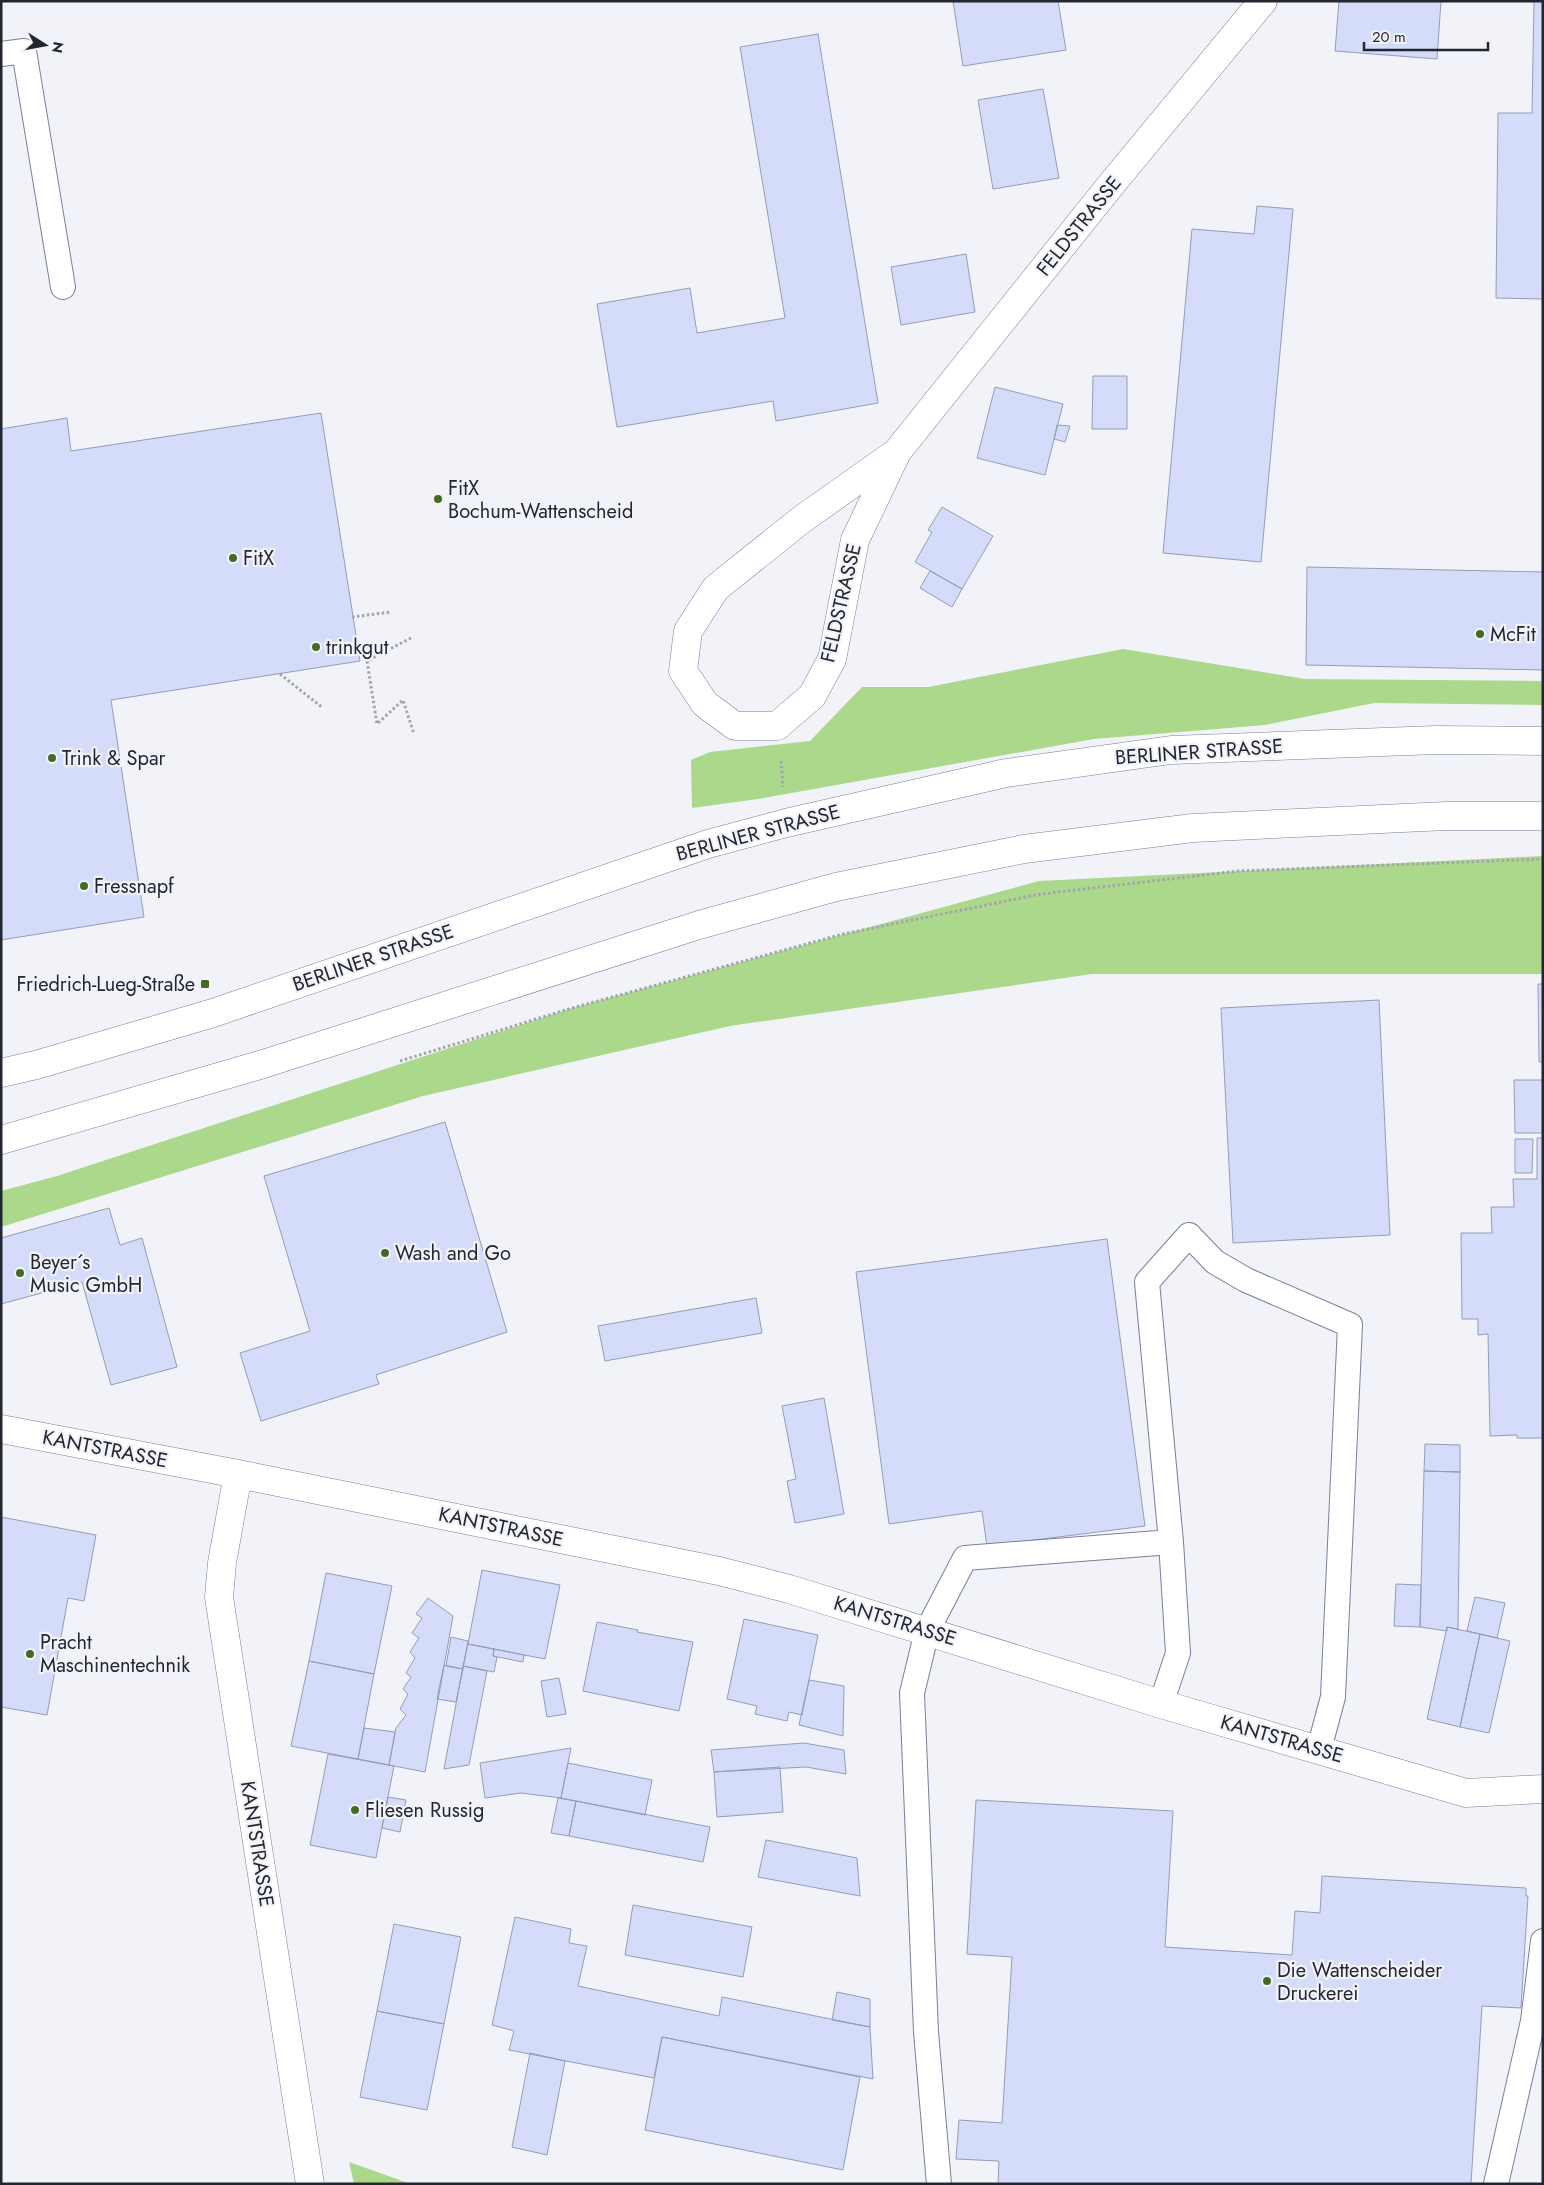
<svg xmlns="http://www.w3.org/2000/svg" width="1544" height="2185" font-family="Jost,sans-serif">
<rect width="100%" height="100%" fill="#f2f3f9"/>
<path fill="#acd88b" d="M 1123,649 L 1305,679 L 1543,681 L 1543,705 L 1374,703 L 1265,725 L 1094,739 L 758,799 L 692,808 L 691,760 L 710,752 L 810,741 L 862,687 L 928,687 Z
M 1543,856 L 1543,974 L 1092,974 L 730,1026 L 423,1096 L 1,1227 L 1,1191 L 57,1176 L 569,1009 L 1039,881 Z
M 349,2162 L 411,2184 L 354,2184 Z"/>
<path fill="#d5dcfa" stroke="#959cb8" d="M 953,1 L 1058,1 L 1066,50 L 963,66 Z
M 1339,1 L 1441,1 L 1437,59 L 1335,51 Z
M 1534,1 L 1543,1 L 1543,299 L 1496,298 L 1498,113 L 1532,113 Z
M 818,34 L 878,403 L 776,421 L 773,401 L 617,427 L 597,304 L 690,288 L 697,333 L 785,318 L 740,47 Z
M 1043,89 L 1059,178 L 993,189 L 978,100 Z
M 1257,206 L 1293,209 L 1261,562 L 1163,553 L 1192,229 L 1254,234 Z
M 966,254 L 975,312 L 901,325 L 891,267 Z
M 1093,376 L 1127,376 L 1127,429 L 1092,429 Z
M 995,387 L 1063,404 L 1045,475 L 977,458 Z
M 321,413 L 360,661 L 111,700 L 144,917 L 1,940 L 1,429 L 67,418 L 71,451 Z
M 1057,425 L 1070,426 L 1065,442 L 1054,439 Z
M 942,507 L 993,536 L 962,589 L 915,562 L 932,532 L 928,530 Z
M 1307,567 L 1543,572 L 1543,670 L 1306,665 Z
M 930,571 L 962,589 L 952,607 L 920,588 Z
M 1538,984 L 1543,984 L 1543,1062 L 1539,1062 Z
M 1379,1000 L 1390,1235 L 1233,1243 L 1221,1008 Z
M 1514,1080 L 1543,1080 L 1543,1133 L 1515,1133 Z
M 445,1122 L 507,1332 L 376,1375 L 379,1384 L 261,1421 L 240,1353 L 310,1331 L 264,1176 Z
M 1537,1138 L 1543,1138 L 1543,1438 L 1517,1438 L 1517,1435 L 1490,1436 L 1488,1334 L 1478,1335 L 1478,1319 L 1462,1319 L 1461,1233 L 1492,1233 L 1491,1207 L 1514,1207 L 1513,1179 L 1537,1179 Z
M 1515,1139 L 1533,1139 L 1532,1173 L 1515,1173 Z
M 109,1208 L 120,1245 L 142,1238 L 177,1367 L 111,1385 L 82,1282 L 1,1304 L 1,1238 Z
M 1107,1239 L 1145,1526 L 987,1546 L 982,1511 L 889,1524 L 856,1272 Z
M 756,1298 L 762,1333 L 605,1361 L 598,1326 Z
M 824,1398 L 844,1514 L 795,1523 L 787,1481 L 796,1479 L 782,1406 Z
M 1425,1444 L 1460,1445 L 1460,1472 L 1424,1471 Z
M 1424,1471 L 1460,1472 L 1458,1629 L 1447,1627 L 1447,1631 L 1420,1627 Z
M 1,1517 L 96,1535 L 84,1601 L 68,1598 L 47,1715 L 1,1707 Z
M 482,1570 L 560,1585 L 545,1659 L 468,1644 Z
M 326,1573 L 392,1586 L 374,1674 L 309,1661 Z
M 1396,1584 L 1421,1585 L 1420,1627 L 1394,1626 Z
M 1475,1597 L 1505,1603 L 1497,1638 L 1467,1631 Z
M 428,1598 L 453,1616 L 425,1772 L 389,1765 L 396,1728 L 406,1715 L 400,1709 L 408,1694 L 403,1689 L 411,1677 L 406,1673 L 415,1658 L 410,1652 L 419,1638 L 412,1633 L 422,1618 L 416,1614 Z
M 744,1619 L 818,1635 L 802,1715 L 789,1712 L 787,1721 L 755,1714 L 757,1706 L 727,1699 Z
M 597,1622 L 638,1630 L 637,1632 L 693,1642 L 679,1711 L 583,1691 Z
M 1447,1627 L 1480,1634 L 1460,1727 L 1427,1719 Z
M 1480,1634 L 1510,1641 L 1489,1733 L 1460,1727 Z
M 451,1637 L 468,1641 L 463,1669 L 446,1666 Z
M 468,1644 L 494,1649 L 493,1656 L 497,1657 L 494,1672 L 463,1666 Z
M 494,1649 L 524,1655 L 523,1662 L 493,1656 Z
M 309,1661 L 374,1674 L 358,1759 L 291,1746 Z
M 444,1665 L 463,1669 L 456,1702 L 437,1699 Z
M 463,1666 L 487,1671 L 469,1765 L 444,1769 Z
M 559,1678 L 566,1714 L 547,1717 L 541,1681 Z
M 809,1680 L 844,1686 L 843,1736 L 799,1725 Z
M 364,1728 L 395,1732 L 389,1765 L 358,1759 Z
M 804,1743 L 844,1750 L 846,1774 L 806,1767 L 714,1772 L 711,1750 Z
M 571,1748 L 561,1798 L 521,1793 L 485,1798 L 480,1763 Z
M 328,1754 L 394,1766 L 376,1858 L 310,1845 Z
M 568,1763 L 652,1780 L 645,1815 L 561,1798 Z
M 780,1767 L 783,1812 L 717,1817 L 714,1772 Z
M 388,1797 L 406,1800 L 400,1832 L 382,1828 Z
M 558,1798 L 576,1801 L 569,1836 L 551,1833 Z
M 976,1800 L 1173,1811 L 1165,1947 L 1292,1955 L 1295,1911 L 1320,1913 L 1322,1876 L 1526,1888 L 1526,1896 L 1528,1896 L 1521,2008 L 1482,2006 L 1471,2184 L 998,2184 L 999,2161 L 956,2159 L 959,2120 L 1002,2123 L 1012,1957 L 967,1954 Z
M 576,1801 L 710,1827 L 703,1862 L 569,1836 Z
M 766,1840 L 857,1858 L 860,1896 L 758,1877 Z
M 633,1905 L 752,1927 L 743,1977 L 625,1955 Z
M 515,1917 L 571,1929 L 569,1943 L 587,1946 L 578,1986 L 719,2016 L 722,1997 L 870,2027 L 873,2079 L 662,2037 L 654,2078 L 509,2050 L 514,2031 L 492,2025 Z
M 394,1924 L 461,1937 L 444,2024 L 377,2011 Z
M 837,1992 L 870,1999 L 870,2027 L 832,2020 Z
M 377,2011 L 444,2024 L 427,2110 L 360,2097 Z
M 662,2037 L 860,2077 L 843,2170 L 645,2130 Z
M 530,2053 L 565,2061 L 547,2155 L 512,2147 Z"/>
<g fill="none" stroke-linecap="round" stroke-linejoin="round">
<defs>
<path id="lane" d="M 1,54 L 24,51 L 63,287
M 1161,1704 L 1178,1653 L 1171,1542 L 1147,1282 L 1189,1235 L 1215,1262 L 1246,1280 L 1350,1325 L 1333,1697 L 1319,1749
M 939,2184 L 926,2032 L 912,1693 L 927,1631 L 965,1558 L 1171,1542
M 1496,2184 L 1533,2021 L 1543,1941"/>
<path id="street" d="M 897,452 L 801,520 L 716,588 L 688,631 L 683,671 L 705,704 L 735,726 L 777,726 L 812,696 L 832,659 L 855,540 L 897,452 L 1110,186 L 1263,1
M 1,1429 L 238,1474 L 719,1571 L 789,1589 L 1161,1704 L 1466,1793 L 1543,1789
M 238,1474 L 222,1563 L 219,1597 L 310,2184"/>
<path id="primary" d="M 1,1073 L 36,1065 L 213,1013 L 708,844 L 786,823 L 1006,773 L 1171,750 L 1436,740 L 1543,741
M 1,1140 L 260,1065 L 699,925 L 836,887 L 1024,849 L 1193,828 L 1446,816 L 1543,816"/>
</defs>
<use href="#lane" stroke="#787f99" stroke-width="26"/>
<use href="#street" stroke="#787f99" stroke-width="29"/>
<use href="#primary" stroke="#787f99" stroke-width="29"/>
<path stroke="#a3a5ad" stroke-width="3" stroke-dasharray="2.5 2.5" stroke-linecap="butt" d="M 352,617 L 391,612
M 411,638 L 367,661 L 377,724 L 403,700 L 414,734
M 280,674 L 323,708
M 781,761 L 783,787
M 400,1061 L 572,1008 L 843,934 L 1041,894 L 1238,871 L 1543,859"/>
<use href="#lane" stroke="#fff" stroke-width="24"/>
<use href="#street" stroke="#fff" stroke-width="28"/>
<use href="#primary" stroke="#fff" stroke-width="28"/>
</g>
<g fill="#466a24" stroke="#f2f3f9" stroke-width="2">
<circle cx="438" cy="499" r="5"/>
<circle cx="233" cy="558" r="5"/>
<circle cx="1480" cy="634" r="5"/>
<circle cx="316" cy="647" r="5"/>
<circle cx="52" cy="758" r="5"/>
<circle cx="84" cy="886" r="5"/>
<rect x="200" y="979" width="10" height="10" rx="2.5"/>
<circle cx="385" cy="1253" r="5"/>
<circle cx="20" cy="1273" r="5"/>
<circle cx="30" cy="1654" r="5"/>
<circle cx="355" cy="1810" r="5"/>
<circle cx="1267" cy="1981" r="5"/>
</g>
<g text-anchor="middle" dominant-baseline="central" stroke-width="4.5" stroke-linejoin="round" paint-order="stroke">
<g font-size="20" fill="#232631" stroke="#f2f3f9">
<text transform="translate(1079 226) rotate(-51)">FELDSTRASSE</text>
<text transform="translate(841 603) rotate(-77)">FELDSTRASSE</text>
<text transform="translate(1199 752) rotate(-4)">BERLINER STRASSE</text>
<text transform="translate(758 833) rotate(-15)">BERLINER STRASSE</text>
<text transform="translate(373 958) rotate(-19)">BERLINER STRASSE</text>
<text transform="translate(105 1449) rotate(11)">KANTSTRASSE</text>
<text transform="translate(501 1527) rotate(12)">KANTSTRASSE</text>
<text transform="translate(895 1621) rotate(17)">KANTSTRASSE</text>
<text transform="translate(1282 1739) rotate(16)">KANTSTRASSE</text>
<text transform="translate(257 1844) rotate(81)">KANTSTRASSE</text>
</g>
<g font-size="20" fill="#232631" stroke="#f2f3f9" text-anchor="start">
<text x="448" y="488">FitX<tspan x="448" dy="23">Bochum-Wattenscheid</tspan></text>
<text x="243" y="558">FitX</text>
<text x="1490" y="634">McFit</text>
<text x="326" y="647">trinkgut</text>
<text x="62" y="758">Trink &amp; Spar</text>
<text x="94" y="886">Fressnapf</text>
<text x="195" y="984" text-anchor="end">Friedrich-Lueg-Straße</text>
<text x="395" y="1253">Wash and Go</text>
<text x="30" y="1262">Beyer´s<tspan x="30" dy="23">Music GmbH</tspan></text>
<text x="40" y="1642">Pracht<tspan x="40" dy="23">Maschinentechnik</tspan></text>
<text x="365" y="1810">Fliesen Russig</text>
<text x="1277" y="1970">Die Wattenscheider<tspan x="1277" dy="23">Druckerei</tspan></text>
</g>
</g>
<rect width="1544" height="2185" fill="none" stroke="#232631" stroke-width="5"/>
<g transform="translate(45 45) rotate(101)" stroke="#f2f3f9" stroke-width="4" paint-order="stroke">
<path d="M0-4L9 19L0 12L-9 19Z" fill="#232631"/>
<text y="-8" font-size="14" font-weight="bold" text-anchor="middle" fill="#232631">N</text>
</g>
<path d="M1364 42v8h124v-8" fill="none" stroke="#232631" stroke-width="2.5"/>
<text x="1372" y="42" font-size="15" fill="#232631" stroke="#f2f3f9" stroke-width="4" paint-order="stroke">20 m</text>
</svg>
